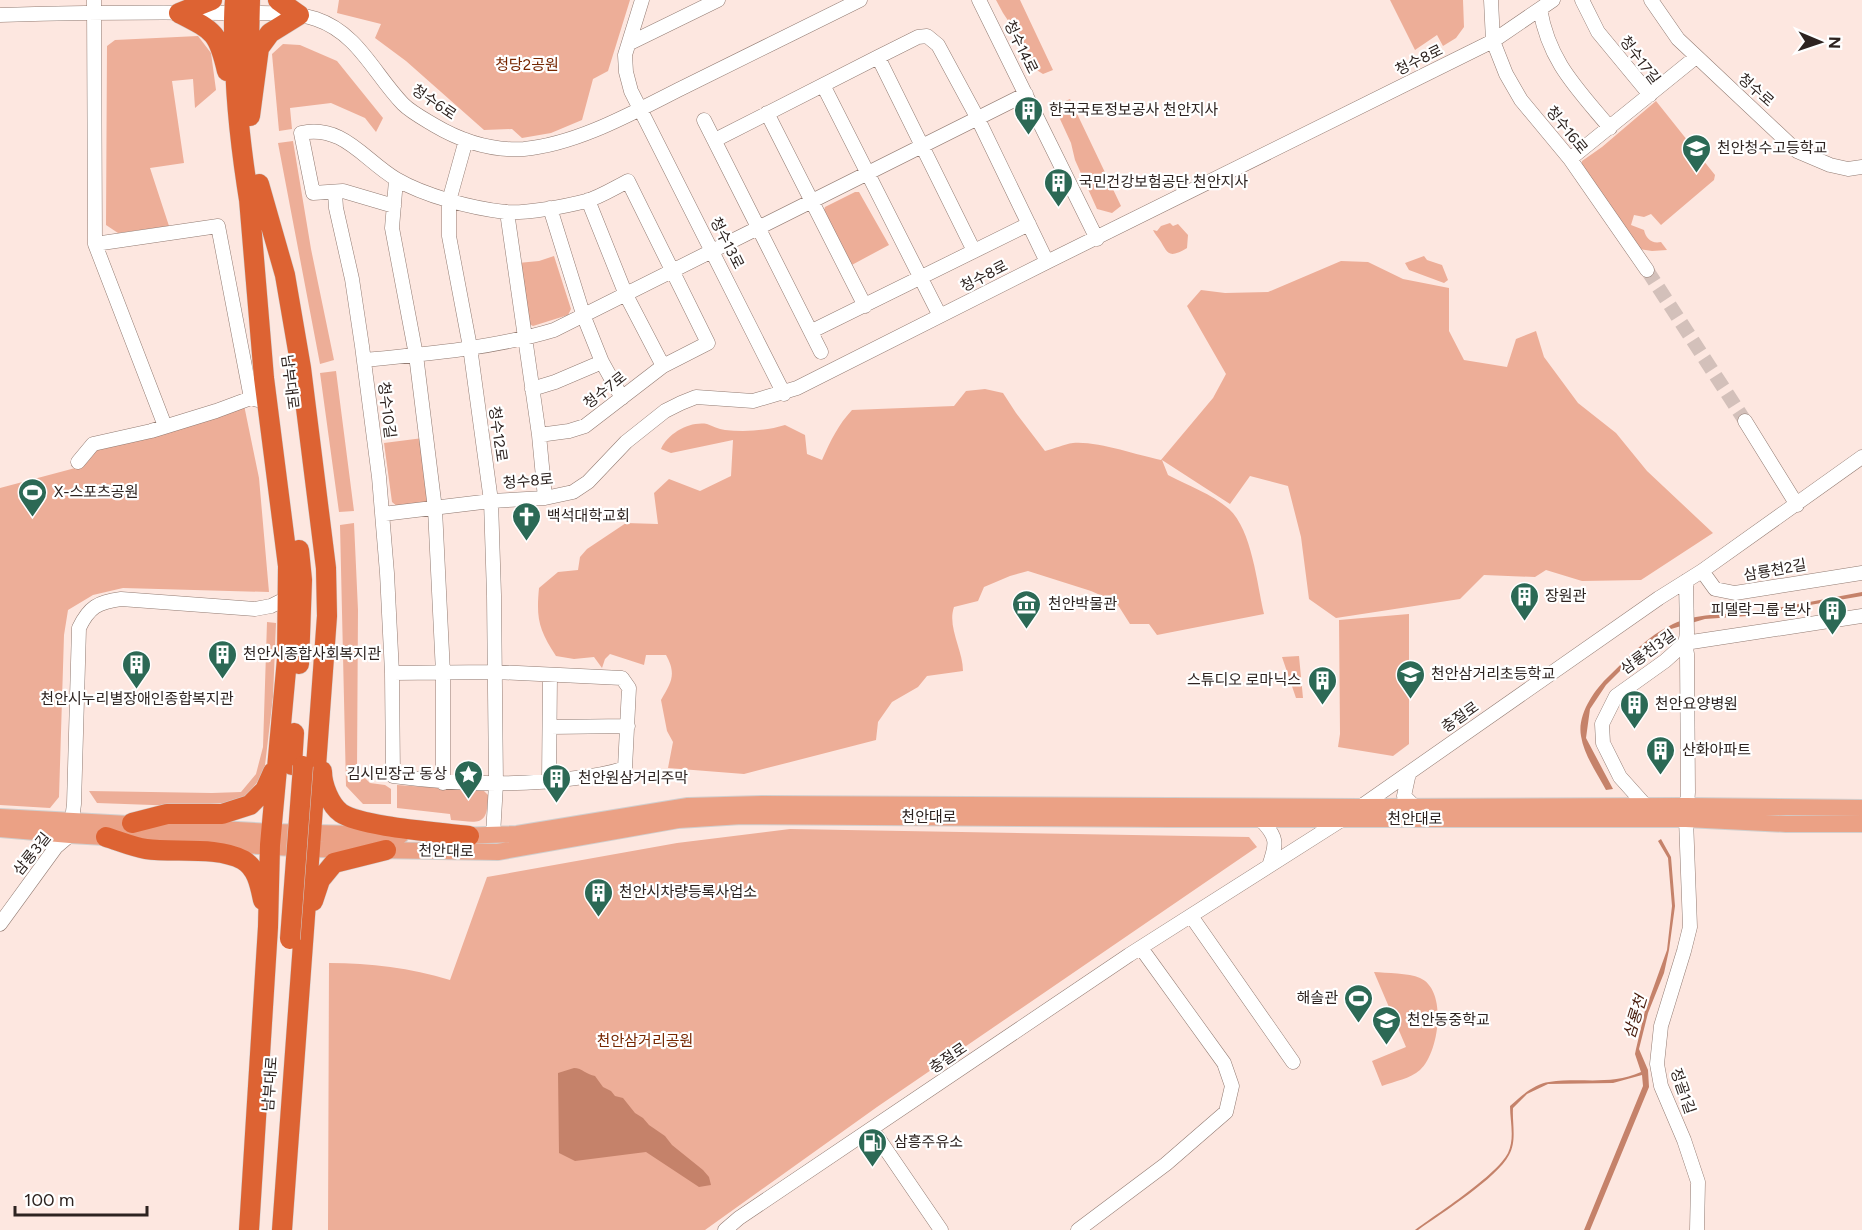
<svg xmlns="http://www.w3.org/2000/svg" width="1862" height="1230" font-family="Figtree,'Noto Sans KR',sans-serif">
<rect width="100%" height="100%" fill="#fde7e0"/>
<path fill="#edae98" d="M 339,0 L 630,0 L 608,71 L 593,79 L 582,120 L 551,133 L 522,138 L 512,129 L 484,130 L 406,61 L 375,38 L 381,24 L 337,13 Z
M 996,0 L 1020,0 L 1053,70 L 1043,74 L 1035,69 L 1021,40 L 1003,13 Z
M 1390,0 L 1463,0 L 1464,27 L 1456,38 L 1443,46 L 1437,35 L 1415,50 Z
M 198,36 L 211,53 L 216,90 L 195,108 L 193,79 L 172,81 L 184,163 L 150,168 L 169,226 L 118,233 L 106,225 L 107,46 L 115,40 Z
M 283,44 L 300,45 L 337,61 L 383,118 L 376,132 L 365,118 L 331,103 L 290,108 L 292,129 L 279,131 L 272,54 Z
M 1070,99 L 1121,206 L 1112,213 L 1097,209 L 1075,160 L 1071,143 L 1054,106 Z
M 1656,101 L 1715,175 L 1714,180 L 1661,225 L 1651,214 L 1644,217 L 1634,215 L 1631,225 L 1644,230 C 1646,239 1652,244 1661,242 L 1667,250 L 1652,251 L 1639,249 L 1582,169 L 1582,161 L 1602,147 Z
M 293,141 L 311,249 L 334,360 L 320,364 L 278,143 Z
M 855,192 L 859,192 L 889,245 L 848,267 L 823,213 L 825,207 Z
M 1170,223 L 1173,226 L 1178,224 L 1188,235 L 1187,248 C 1167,260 1168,252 1159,239 C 1157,236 1155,234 1153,230 L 1157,231 L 1161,226 Z
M 554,256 L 571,309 L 568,315 L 533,326 L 527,323 L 518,263 L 539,261 Z
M 1424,256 L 1427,260 L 1442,265 L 1448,280 L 1444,283 L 1409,270 L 1405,263 Z
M 1341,261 L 1368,262 L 1403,279 L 1449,288 L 1449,331 L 1464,360 L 1507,367 L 1516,339 L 1536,331 L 1544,357 L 1578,403 L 1616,433 L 1647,471 L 1713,533 L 1641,580 L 1582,581 L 1546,570 L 1535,577 L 1484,575 L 1460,599 L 1336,618 L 1309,599 L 1301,537 L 1288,486 L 1250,476 L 1230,504 L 1162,460 L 1168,475 C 1187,485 1212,494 1229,509 C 1252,530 1257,584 1264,614 L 1157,635 L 1149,624 L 1130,624 L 1116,602 L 1091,591 L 1028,571 L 1010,576 L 984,587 L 978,601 L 954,607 C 947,627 963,650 963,671 L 927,676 L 918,687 L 892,702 L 878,722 L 876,740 L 744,774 L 668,768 L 673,742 L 667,731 L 661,700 C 671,682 677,675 666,655 L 646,655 L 644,665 L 610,654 L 605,659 L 602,668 L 594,657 L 574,659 L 556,656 C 539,630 536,619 539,588 L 558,572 L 578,570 L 580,557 L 587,549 L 626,523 L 658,524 L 654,493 L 669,479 L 700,491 L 731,476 L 733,440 L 671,453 L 661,449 C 668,433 690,421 707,424 C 713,426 718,429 725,430 C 744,432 766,431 785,425 L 805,435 L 807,454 L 822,460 C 831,440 838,425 852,410 L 954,406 L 966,391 L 985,389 L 1003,393 L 1016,413 L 1045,451 C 1054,449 1064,444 1073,443 C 1098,441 1136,455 1161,460 L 1213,398 L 1226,374 L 1187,306 L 1201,290 L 1225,293 L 1268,292 Z
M 336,371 L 354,511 L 339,512 L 320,373 Z
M 244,405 L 259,478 L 269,592 L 123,588 L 93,595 L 68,610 L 64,635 L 59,797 L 50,808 L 0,805 L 0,488 L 79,467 L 90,459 L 98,448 Z
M 423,438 L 431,502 L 398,507 L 392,502 L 384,443 Z
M 354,523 L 358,610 L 357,770 L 370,783 L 385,785 L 391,789 L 391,804 L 363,804 L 346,786 L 340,525 Z
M 1409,614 L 1409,744 L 1393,756 L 1338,747 L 1340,734 L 1339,620 Z
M 267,622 L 276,623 L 273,697 L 264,774 L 241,802 L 180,806 L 97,803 L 89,791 L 212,793 L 241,792 L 256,774 L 263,747 Z
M 1299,656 L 1303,698 L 1296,698 L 1282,657 Z
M 397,785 L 484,791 L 488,795 C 488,828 478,822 451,820 L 450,814 L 397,808 Z
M 790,829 L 1249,837 L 1257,847 L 877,1107 L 705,1230 L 328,1230 L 329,963 C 371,963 410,968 450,980 L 487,877 L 677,843 Z
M 1374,972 C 1386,973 1409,973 1420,978 C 1448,990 1439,1053 1420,1070 C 1410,1079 1395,1081 1382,1086 L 1372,1061 L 1406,1047 Z"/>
<path fill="#c5826a" d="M 1862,592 L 1862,596 L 1747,616 L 1705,619 L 1671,629 L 1649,642 L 1606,685 L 1590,709 L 1586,738 L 1613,789 L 1606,790 C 1597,773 1584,755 1581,736 C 1577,715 1594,690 1609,676 C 1629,657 1647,636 1673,624 C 1697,613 1723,615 1749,612 C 1787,607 1824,599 1862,592 Z
M 1661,839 L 1671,857 L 1675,906 L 1669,950 L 1664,973 L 1648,1013 L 1639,1049 L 1648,1070 L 1649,1087 L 1590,1230 L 1584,1230 L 1643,1086 L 1642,1075 L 1613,1083 L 1548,1084 L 1527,1094 L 1513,1108 C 1512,1123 1517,1141 1509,1155 C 1497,1178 1442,1213 1418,1230 L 1415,1230 C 1437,1214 1497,1175 1508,1153 C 1515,1138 1510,1121 1510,1106 C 1521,1096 1534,1084 1549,1082 C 1582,1077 1609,1086 1641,1072 L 1635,1054 L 1636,1049 L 1645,1011 L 1667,950 L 1672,906 L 1668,858 L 1658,841 Z
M 574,1068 C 582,1068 587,1075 595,1076 L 603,1087 L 611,1091 L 615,1096 L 623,1098 L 635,1113 L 643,1118 L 649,1125 L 665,1136 L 672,1145 L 703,1170 L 709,1177 L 711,1185 L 699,1187 L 646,1152 L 575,1161 L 559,1153 L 558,1073 Z"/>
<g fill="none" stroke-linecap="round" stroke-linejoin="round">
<path stroke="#d3c0ba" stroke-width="14" stroke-dasharray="14 7" stroke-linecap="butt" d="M 1647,270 L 1745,421"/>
<defs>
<path id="minor" d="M 94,0 L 95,244 L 165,426
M 642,0 L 625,55 L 626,72 L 631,91 L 784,394
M 979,0 L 1097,239
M 1491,0 L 1493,41 L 1506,74 L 1521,100 L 1570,159 L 1647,270
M 1582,0 L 1598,32 L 1650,95
M 1651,0 L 1678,39 L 1797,151 L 1830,165 L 1848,169 L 1862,167
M 1540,9 C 1549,62 1577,88 1610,128
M 0,15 C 74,13 148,12 222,13 C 252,14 288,10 316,19 C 358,33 374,74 403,104 C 411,112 424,119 434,125 C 461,141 492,151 524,149 C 578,144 634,112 682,88 C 741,59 801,29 860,0
M 630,43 L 718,0
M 878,57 L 974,251
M 823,85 L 940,316
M 767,113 L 865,306
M 704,120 L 821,352
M 466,140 L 449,201 L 449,236 L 470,347 L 491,501 L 494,595 L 496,784 L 493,835
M 715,140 L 878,57 L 918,37 L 927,36 L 938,45 L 978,119 L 1047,262
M 1570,159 L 1696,57
M 396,180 L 392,228 L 416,355 L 435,509 L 443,673 L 443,783
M 335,193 L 336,208 L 352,279 L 362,346 L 379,477 L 387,573 L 392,673 L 393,776 C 454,784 514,787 576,778 C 593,776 609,774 625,768 L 629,688 L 622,678 L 495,672 L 392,673
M 588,200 L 626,295 L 663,366
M 394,206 L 343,191 L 313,193 L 301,133 C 343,124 364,160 396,179 C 425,196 471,208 505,212 C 525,214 567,206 586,201 C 600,197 614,188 628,181 L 708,343 L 663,366 L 585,426 L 569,431 L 539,435
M 550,208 L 584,317 L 602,362 L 622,398
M 507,212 L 539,435 L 545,498
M 95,244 L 218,226 L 251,398
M 812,331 L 1029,224
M 364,360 C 427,354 494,348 554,330 L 1026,94
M 532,389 L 555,382 L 602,362
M 1745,421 L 1797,505
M 78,462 L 93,444 L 151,431 L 216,411 L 251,398 L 258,400
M 383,514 L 491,501 L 545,498 L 573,492 L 588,482 L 626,442 L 665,411 L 681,403 L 696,397 L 753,401 L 797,388 L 1047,262 L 1493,41 L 1553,0
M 1702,571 L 1715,589 L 1735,593 L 1862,573
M 1685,643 L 1687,654 L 1688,792 L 1686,819 L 1690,927 L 1684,951 L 1661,1026 L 1657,1064 L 1661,1086 L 1684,1140 L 1698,1182 L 1697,1230
M 1684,651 L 1687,633 L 1686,581
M 550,727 L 628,726
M 1409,773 L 1404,796 L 1415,807
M 549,782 L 550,675
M 1646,806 L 1620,777 L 1603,743 L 1602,724 L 1616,696 L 1665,661 L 1685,643 L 1862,616
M 1260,819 C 1278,837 1277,843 1269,866
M 1191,916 L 1293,1062
M 0,924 L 56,847 L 70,835 L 74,804 L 79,628 C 89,607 98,602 121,599 L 255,609 L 271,606 L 287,598
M 872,1129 L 941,1230
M 725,1230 L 739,1218 L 1129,955 L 1343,819 L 1659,598 L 1702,571 L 1862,457
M 1078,1230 L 1166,1164 L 1226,1112 L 1232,1086 L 1224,1063 L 1141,948"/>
<path id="major" d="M 0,817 L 272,832 L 401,835
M 0,829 L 70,835 L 311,849 L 498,852 L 678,820 L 742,816 L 1171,819 L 1686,819 L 1786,824 L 1862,824
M 456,836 L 517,834 L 688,806 L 762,804 L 1360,807 L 1686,806 L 1862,808"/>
<path id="highway" d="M 235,0 C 233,20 234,40 235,60 C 236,110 242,157 250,206
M 179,13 C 214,31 218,32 227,71
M 179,13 L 212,0
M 248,84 L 250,0
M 250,116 L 259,48 L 270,33 L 299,15 L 278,0
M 259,184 L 285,275 L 301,368 L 326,568 L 327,616 L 282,1230
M 299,664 L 302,580 L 299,550
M 292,765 L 294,733
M 322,771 C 322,785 330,805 341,813 C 362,827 440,832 469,836
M 132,823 L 167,814 L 222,814 L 250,805 L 265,790 L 273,772
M 106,837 C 119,841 133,847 146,849 C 174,853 217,846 243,860 C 257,868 260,886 263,900
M 313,901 L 320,880 L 334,863 L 386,850
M 249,1230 L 268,927 L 270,845 L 287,659 L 288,566 L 264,378 L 249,199"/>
</defs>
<use href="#minor" stroke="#927b72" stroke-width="15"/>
<use href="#major" stroke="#d1cfce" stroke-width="18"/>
<use href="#highway" stroke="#d1cfce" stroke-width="21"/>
<use href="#minor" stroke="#fff" stroke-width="14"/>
<use href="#major" stroke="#eba185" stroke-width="16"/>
<use href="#highway" stroke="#dd6333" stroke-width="20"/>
<defs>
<path id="highway-bridge" d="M 290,939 L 303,766"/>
</defs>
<use href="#highway-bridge" stroke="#d1cfce" stroke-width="21" stroke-linecap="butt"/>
<use href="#highway-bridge" stroke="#dd6333" stroke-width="20"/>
</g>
<defs>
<symbol id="building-pin" viewBox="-11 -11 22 30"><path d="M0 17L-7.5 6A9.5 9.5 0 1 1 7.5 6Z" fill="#2c6955" stroke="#fff"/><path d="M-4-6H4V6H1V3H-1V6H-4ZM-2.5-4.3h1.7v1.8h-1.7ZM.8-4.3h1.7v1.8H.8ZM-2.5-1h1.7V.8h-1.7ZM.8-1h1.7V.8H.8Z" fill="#fff"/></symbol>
<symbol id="school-pin" viewBox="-11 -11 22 30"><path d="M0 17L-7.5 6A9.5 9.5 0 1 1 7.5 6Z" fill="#2c6955" stroke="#fff"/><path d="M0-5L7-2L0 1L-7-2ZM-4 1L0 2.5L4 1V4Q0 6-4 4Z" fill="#fff"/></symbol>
<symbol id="stadium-pin" viewBox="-11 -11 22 30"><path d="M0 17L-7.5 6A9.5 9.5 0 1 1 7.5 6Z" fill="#2c6955" stroke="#fff"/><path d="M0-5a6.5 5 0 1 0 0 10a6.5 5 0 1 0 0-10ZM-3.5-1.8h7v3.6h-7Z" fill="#fff"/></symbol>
<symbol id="church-pin" viewBox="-11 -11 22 30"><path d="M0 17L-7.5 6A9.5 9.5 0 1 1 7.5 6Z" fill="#2c6955" stroke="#fff"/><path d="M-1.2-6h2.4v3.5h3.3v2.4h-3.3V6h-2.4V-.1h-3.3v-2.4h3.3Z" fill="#fff"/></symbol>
<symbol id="museum-pin" viewBox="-11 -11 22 30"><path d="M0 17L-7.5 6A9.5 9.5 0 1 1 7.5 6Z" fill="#2c6955" stroke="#fff"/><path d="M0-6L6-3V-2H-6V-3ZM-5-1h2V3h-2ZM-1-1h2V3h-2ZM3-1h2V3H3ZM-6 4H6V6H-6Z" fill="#fff"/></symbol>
<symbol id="sight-pin" viewBox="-11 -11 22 30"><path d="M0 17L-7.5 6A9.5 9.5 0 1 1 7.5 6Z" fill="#2c6955" stroke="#fff"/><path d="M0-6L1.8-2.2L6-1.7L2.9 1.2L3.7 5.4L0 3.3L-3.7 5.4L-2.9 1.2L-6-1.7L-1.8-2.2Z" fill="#fff"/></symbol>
<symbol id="fuel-pin" viewBox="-11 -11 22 30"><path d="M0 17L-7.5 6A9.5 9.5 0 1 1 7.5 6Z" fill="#2c6955" stroke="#fff"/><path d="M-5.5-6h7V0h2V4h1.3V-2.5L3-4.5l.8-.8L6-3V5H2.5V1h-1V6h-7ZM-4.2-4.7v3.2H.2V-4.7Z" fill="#fff"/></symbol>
</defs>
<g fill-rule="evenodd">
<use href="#building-pin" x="1012" y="94" width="33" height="45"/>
<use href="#school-pin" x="1680" y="132" width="33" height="45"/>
<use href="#building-pin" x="1042" y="166" width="33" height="45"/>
<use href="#stadium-pin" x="16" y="476" width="33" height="45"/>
<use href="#church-pin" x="510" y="500" width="33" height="45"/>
<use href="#building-pin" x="1508" y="580" width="33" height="45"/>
<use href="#museum-pin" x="1010" y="588" width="33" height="45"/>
<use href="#building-pin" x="1816" y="594" width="33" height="45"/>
<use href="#building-pin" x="206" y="638" width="33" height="45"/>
<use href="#building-pin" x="120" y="648" width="33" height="45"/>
<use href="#school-pin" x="1394" y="658" width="33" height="45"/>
<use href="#building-pin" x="1306" y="664" width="33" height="45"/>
<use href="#building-pin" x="1618" y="688" width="33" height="45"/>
<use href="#building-pin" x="1644" y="734" width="33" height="45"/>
<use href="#sight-pin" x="452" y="758" width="33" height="45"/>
<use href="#building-pin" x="540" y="762" width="33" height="45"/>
<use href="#building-pin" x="582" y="876" width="33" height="45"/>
<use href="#stadium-pin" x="1342" y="982" width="33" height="45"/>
<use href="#school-pin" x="1370" y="1004" width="33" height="45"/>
<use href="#fuel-pin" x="856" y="1126" width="33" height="45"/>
</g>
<g text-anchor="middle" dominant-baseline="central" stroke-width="4.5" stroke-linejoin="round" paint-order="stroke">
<g font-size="15" fill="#2d2320" stroke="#fff">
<text transform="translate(1021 47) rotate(64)">청수14로</text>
<text transform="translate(1419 60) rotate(-26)">청수8로</text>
<text transform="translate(1640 60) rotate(53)">청수17길</text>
<text transform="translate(1756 90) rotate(41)">청수로</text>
<text transform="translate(434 102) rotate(34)">청수6로</text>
<text transform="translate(1567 130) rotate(51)">청수16로</text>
<text transform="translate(727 243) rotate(63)">청수13로</text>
<text transform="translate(984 276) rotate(-27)">청수8로</text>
<text transform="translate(290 382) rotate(83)">남부대로</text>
<text transform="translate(605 390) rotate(-38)">청수7로</text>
<text transform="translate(387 410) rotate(83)">청수10길</text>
<text transform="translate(498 434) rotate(82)">청수12로</text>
<text transform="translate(528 481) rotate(-5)">청수8로</text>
<text transform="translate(1775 570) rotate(-10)">삼룡천2길</text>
<text transform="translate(1648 652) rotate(-36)">삼룡천3길</text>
<text transform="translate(1460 717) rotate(-35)">충절로</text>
<text x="929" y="817">천안대로</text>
<text x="1415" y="819">천안대로</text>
<text transform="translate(446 851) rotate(1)">천안대로</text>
<text transform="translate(32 854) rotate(-51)">삼룡3길</text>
<text transform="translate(948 1058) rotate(-34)">충절로</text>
<text transform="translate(270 1084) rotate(-86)">남부대로</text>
<text transform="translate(1683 1091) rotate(71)">정골1길</text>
</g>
<g font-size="15" fill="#762600" stroke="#fff">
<text x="527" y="65">청당2공원</text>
<text x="645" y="1041">천안삼거리공원</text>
</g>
<g font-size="15" fill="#2d2320" stroke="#fff" text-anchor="start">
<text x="1049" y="110">한국국토정보공사 천안지사</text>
<text x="1717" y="148">천안청수고등학교</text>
<text x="1079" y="182">국민건강보험공단 천안지사</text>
<text x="54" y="492">X-스포츠공원</text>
<text x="547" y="516">백석대학교회</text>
<text x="1545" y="596">장원관</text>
<text x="1048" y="604">천안박물관</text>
<text x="1811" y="610" text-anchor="end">피델락그룹 본사</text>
<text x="243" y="654">천안시종합사회복지관</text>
<text x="1431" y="674">천안삼거리초등학교</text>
<text x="1301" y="680" text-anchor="end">스튜디오 로마닉스</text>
<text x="137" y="699" text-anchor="middle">천안시누리별장애인종합복지관</text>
<text x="1655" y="704">천안요양병원</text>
<text x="1682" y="750">산화아파트</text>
<text x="447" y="774" text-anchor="end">김시민장군 동상</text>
<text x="578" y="778">천안원삼거리주막</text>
<text x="619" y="892">천안시차량등록사업소</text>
<text x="1338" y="998" text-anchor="end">해솔관</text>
<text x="1407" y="1020">천안동중학교</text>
<text x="894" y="1142">삼흥주유소</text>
</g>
<g font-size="16" font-style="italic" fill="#481c0c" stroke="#fff">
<text transform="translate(1635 1017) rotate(-73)">삼룡천</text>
</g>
</g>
<g transform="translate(1820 42) rotate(92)" stroke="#ffffff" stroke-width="4.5" paint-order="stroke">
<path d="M0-4.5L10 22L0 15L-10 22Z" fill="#2d2320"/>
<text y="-9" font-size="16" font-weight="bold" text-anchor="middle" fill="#2d2320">N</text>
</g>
<path d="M15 1206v9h132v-9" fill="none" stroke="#2d2320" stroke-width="3"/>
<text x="24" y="1206" font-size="18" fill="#2d2320" stroke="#ffffff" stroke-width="4.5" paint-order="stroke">100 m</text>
</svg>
